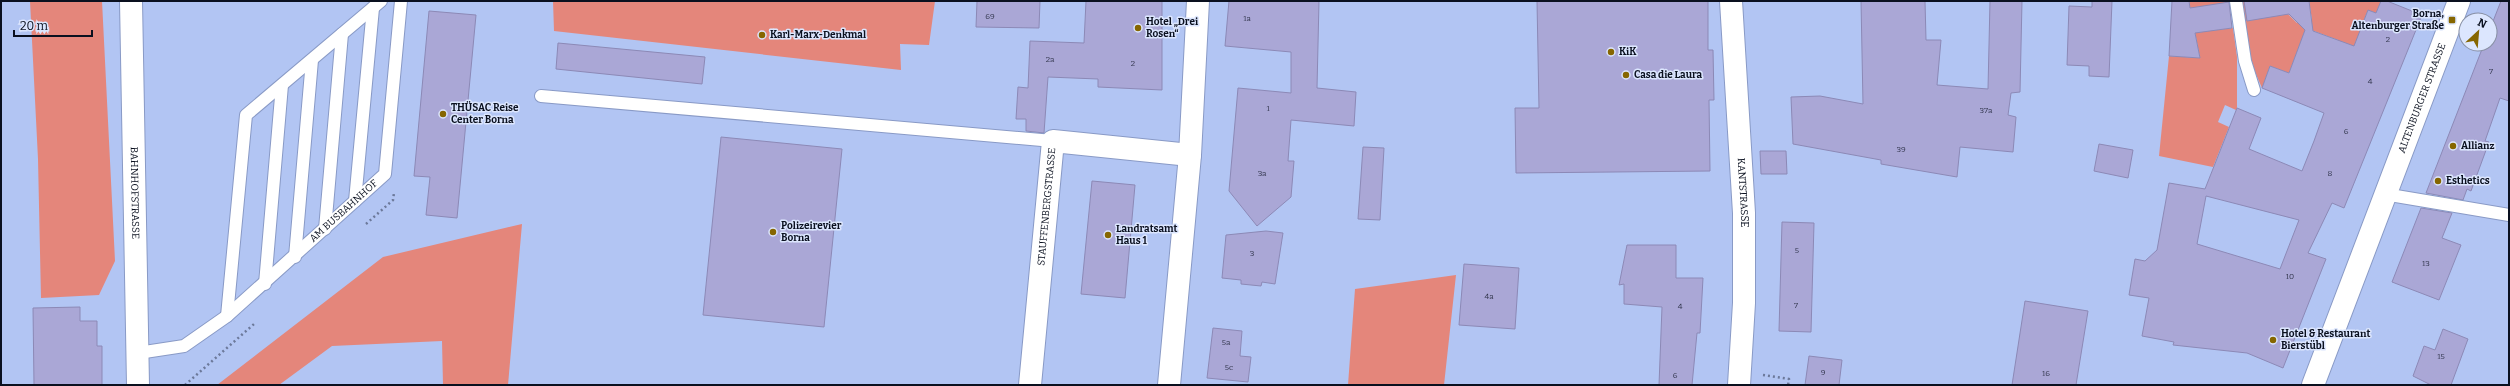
<svg xmlns="http://www.w3.org/2000/svg" width="2510" height="386" font-family="Bitter,serif">
<rect width="100%" height="100%" fill="#b2c5f3"/>
<path fill="#e4867b" d="M 30,1 L 102,1 L 115,261 L 99,295 L 41,298 L 38,159 Z
M 553,1 L 935,1 L 929,45 L 900,44 L 901,70 L 554,31 Z
M 2189,1 L 2229,2 L 2213,5 L 2216,30 L 2233,28 L 2237,57 L 2237,108 L 2236,110 L 2225,105 L 2218,122 L 2229,127 L 2213,167 L 2159,156 L 2169,56 L 2200,58 Z
M 2242,1 L 2287,13 L 2297,23 L 2312,20 L 2309,1 L 2381,1 L 2376,13 L 2368,10 L 2361,27 L 2361,48 L 2330,61 L 2338,40 L 2306,28 L 2289,73 L 2270,66 L 2262,88 L 2252,65 Z
M 522,224 L 508,385 L 443,385 L 442,341 L 332,346 L 279,385 L 217,385 L 383,257 Z
M 1456,275 L 1444,385 L 1348,385 L 1355,289 Z"/>
<path fill="#aaa7d6" stroke="#8c89b6" fill-rule="evenodd" d="M 977,1 L 1040,1 L 1039,28 L 976,27 Z
M 1086,1 L 1162,1 L 1162,90 L 1098,87 L 1098,79 L 1048,77 L 1044,133 L 1026,131 L 1026,119 L 1016,119 L 1018,87 L 1028,88 L 1030,41 L 1084,43 Z
M 1229,1 L 1319,1 L 1317,88 L 1356,92 L 1354,126 L 1291,120 L 1288,161 L 1294,161 L 1291,197 L 1257,226 L 1229,191 L 1238,88 L 1291,93 L 1291,52 L 1225,46 Z
M 1537,1 L 1708,1 L 1708,50 L 1713,50 L 1714,100 L 1709,100 L 1710,171 L 1516,173 L 1515,108 L 1539,108 Z
M 1861,1 L 1925,1 L 1926,40 L 1941,40 L 1937,85 L 1988,89 L 1990,1 L 2022,1 L 2020,92 L 2011,93 L 2008,115 L 2016,117 L 2013,152 L 1960,147 L 1957,177 L 1881,164 L 1881,160 L 1793,144 L 1791,97 L 1820,96 L 1863,104 Z
M 2092,1 L 2112,1 L 2109,77 L 2089,76 L 2089,66 L 2067,65 L 2069,6 L 2092,7 Z
M 2172,1 L 2189,1 L 2190,8 L 2229,2 L 2232,28 L 2195,33 L 2200,58 L 2169,56 Z
M 2244,1 L 2309,1 L 2313,31 L 2354,46 L 2368,10 L 2376,13 L 2381,1 L 2387,1 L 2422,15 L 2344,208 L 2332,203 L 2308,253 L 2326,259 L 2283,368 L 2247,353 L 2173,345 L 2174,342 L 2142,336 L 2149,298 L 2129,295 L 2135,259 L 2145,261 L 2157,250 L 2169,183 L 2205,189 L 2237,108 L 2261,118 L 2249,149 L 2302,171 L 2314,141 L 2324,113 L 2262,88 L 2270,66 L 2289,73 L 2305,30 L 2289,14 L 2247,21 ZM 2206,196 L 2299,220 L 2280,269 L 2197,244 Z
M 2501,1 L 2509,1 L 2509,101 L 2500,98 L 2485,141 L 2489,142 L 2471,191 L 2467,189 L 2463,200 L 2426,193 L 2484,44 L 2490,44 L 2490,29 Z
M 429,11 L 476,15 L 457,218 L 426,215 L 430,177 L 414,176 Z
M 558,43 L 705,57 L 702,84 L 556,69 Z
M 721,137 L 842,149 L 824,327 L 703,315 Z
M 2099,144 L 2133,150 L 2128,178 L 2094,171 Z
M 1363,147 L 1384,148 L 1380,220 L 1358,219 Z
M 1760,151 L 1786,151 L 1787,174 L 1761,174 Z
M 1092,181 L 1135,185 L 1125,298 L 1081,294 Z
M 2421,208 L 2452,213 L 2442,238 L 2461,245 L 2439,300 L 2392,282 Z
M 1782,222 L 1814,223 L 1811,332 L 1779,331 Z
M 1266,231 L 1283,233 L 1275,284 L 1262,282 L 1261,286 L 1241,284 L 1241,280 L 1222,278 L 1226,235 Z
M 1627,245 L 1676,245 L 1676,278 L 1703,278 L 1700,333 L 1697,333 L 1692,385 L 1659,385 L 1662,307 L 1624,304 L 1624,284 L 1619,285 Z
M 1464,264 L 1519,268 L 1515,329 L 1459,325 Z
M 2025,301 L 2088,311 L 2076,385 L 2012,385 Z
M 80,307 L 80,321 L 97,321 L 97,346 L 102,346 L 102,385 L 34,385 L 33,308 Z
M 1213,328 L 1242,331 L 1240,356 L 1251,357 L 1248,382 L 1207,378 Z
M 2443,329 L 2468,339 L 2451,385 L 2431,385 L 2413,376 L 2424,346 L 2435,350 Z
M 1809,356 L 1842,360 L 1839,385 L 1805,385 Z"/>
<g fill="none" stroke-linecap="round" stroke-linejoin="round">
<defs>
<g id="lane">
<path d="M 2236,1 L 2245,61 L 2254,90"/>
<path d="M 541,96 L 1053,141"/>
<path d="M 2384,194 L 2509,215"/>
<path d="M 355,201 L 373,8"/>
<path d="M 325,229 L 342,34"/>
<path d="M 295,257 L 312,60"/>
<path d="M 265,284 L 282,85"/>
<path d="M 227,316 L 246,115 L 381,1"/>
<path id="s1" d="M 138,353 L 184,346 L 227,316 L 385,174 L 401,1"/>
</g>
<g id="street">
<path id="s2" d="M 131,1 L 138,385"/>
<path id="s3" d="M 1731,1 L 1744,213 L 1744,303 L 1739,385"/>
<path id="s4" d="M 1030,385 L 1053,141 L 1190,155"/>
<path d="M 1169,385 L 1190,155 L 1198,1"/>
<path id="s5" d="M 2313,385 L 2459,1"/>
</g>
</defs>
<use href="#lane" stroke="#899ac6" stroke-width="14"/>
<use href="#street" stroke="#899ac6" stroke-width="24"/>
<path stroke="#6c799a" stroke-width="2.5" stroke-dasharray="2 3" stroke-linecap="butt" d="M 366,224 L 393,200 L 394,193
M 1763,375 L 1789,379 L 1788,385
M 185,385 L 254,324"/>
<use href="#lane" stroke="#fff" stroke-width="12"/>
<use href="#street" stroke="#fff" stroke-width="22"/>
</g>
<g fill="#866600" stroke="#dce6fe" stroke-width="1.5">
<rect x="2448" y="16" width="8" height="8" rx="2"/>
<circle cx="1138" cy="28" r="4"/>
<circle cx="762" cy="35" r="4"/>
<circle cx="1611" cy="52" r="4"/>
<circle cx="1626" cy="75" r="4"/>
<circle cx="443" cy="114" r="4"/>
<circle cx="2453" cy="146" r="4"/>
<circle cx="2438" cy="181" r="4"/>
<circle cx="773" cy="232" r="4"/>
<circle cx="1108" cy="235" r="4"/>
<circle cx="2273" cy="340" r="4"/>
</g>
<g text-anchor="middle" dominant-baseline="central" stroke-width="3" stroke-linejoin="round" paint-order="stroke">
<g font-size="8" fill="#32364d">
<text x="990" y="16">69</text>
<text x="1247" y="18">1a</text>
<text x="2388" y="39">2</text>
<text x="1050" y="59">2a</text>
<text x="1133" y="63">2</text>
<text x="2491" y="71">7</text>
<text x="2370" y="81">4</text>
<text x="1268" y="108">1</text>
<text x="1986" y="110">37a</text>
<text x="2346" y="131">6</text>
<text x="1901" y="149">39</text>
<text x="1262" y="173">3a</text>
<text x="2330" y="173">8</text>
<text x="1797" y="250">5</text>
<text x="1252" y="253">3</text>
<text x="2426" y="263">13</text>
<text x="2290" y="276">10</text>
<text x="1489" y="296">4a</text>
<text x="1796" y="305">7</text>
<text x="1680" y="306">4</text>
<text x="1226" y="342">5a</text>
<text x="2441" y="356">15</text>
<text x="1229" y="367">5c</text>
<text x="1823" y="372">9</text>
<text x="2046" y="373">16</text>
<text x="1675" y="375">6</text>
</g>
<g font-size="10" font-weight="bold" fill="#0a101f" stroke="#dce6fe" text-anchor="start">
<text x="2444" y="14" text-anchor="end">Borna,<tspan x="2444" dy="12">Altenburger Straße</tspan></text>
<text x="1146" y="22">Hotel „Drei<tspan x="1146" dy="12">Rosen“</tspan></text>
<text x="770" y="35">Karl-Marx-Denkmal</text>
<text x="1619" y="52">KiK</text>
<text x="1634" y="75">Casa die Laura</text>
<text x="451" y="108">THÜSAC Reise<tspan x="451" dy="12">Center Borna</tspan></text>
<text x="2461" y="146">Allianz</text>
<text x="2446" y="181">Esthetics</text>
<text x="781" y="226">Polizeirevier<tspan x="781" dy="12">Borna</tspan></text>
<text x="1116" y="229">Landratsamt<tspan x="1116" dy="12">Haus 1</tspan></text>
<text x="2281" y="334">Hotel &amp; Restaurant<tspan x="2281" dy="12">Bierstübl</tspan></text>
</g>
<g font-size="10" fill="#0a101f" stroke="#dce6fe">
<text stroke="none"><textPath href="#s5" startOffset="307">ALTENBURGER STRASSE</textPath></text>
<text stroke="none"><textPath href="#s2" startOffset="192">BAHNHOFSTRASSE</textPath></text>
<text stroke="none"><textPath href="#s3" startOffset="192">KANTSTRASSE</textPath></text>
<text stroke="none"><textPath href="#s4" startOffset="179">STAUFFENBERGSTRASSE</textPath></text>
<text stroke="none"><textPath href="#s1" startOffset="256">AM BUSBAHNHOF</textPath></text>
</g>
</g>
<rect width="2510" height="386" fill="none" stroke="#0a101f" stroke-width="4"/>
<g transform="translate(2478 32) rotate(26)"><circle r="19" fill="#dce6fe" stroke="#8890a5"/>
<path d="M0-3L7 15L0 10L-7 15Z" fill="#866600"/>
<text y="-6" font-size="11" font-weight="bold" text-anchor="middle" fill="#0a101f">N</text>
</g>
<path d="M14 30v6h78v-6" fill="none" stroke="#0a101f" stroke-width="2"/>
<text x="20" y="30" font-size="12" fill="#0a101f" stroke="#dce6fe" stroke-width="3" paint-order="stroke">20 m</text>
</svg>
